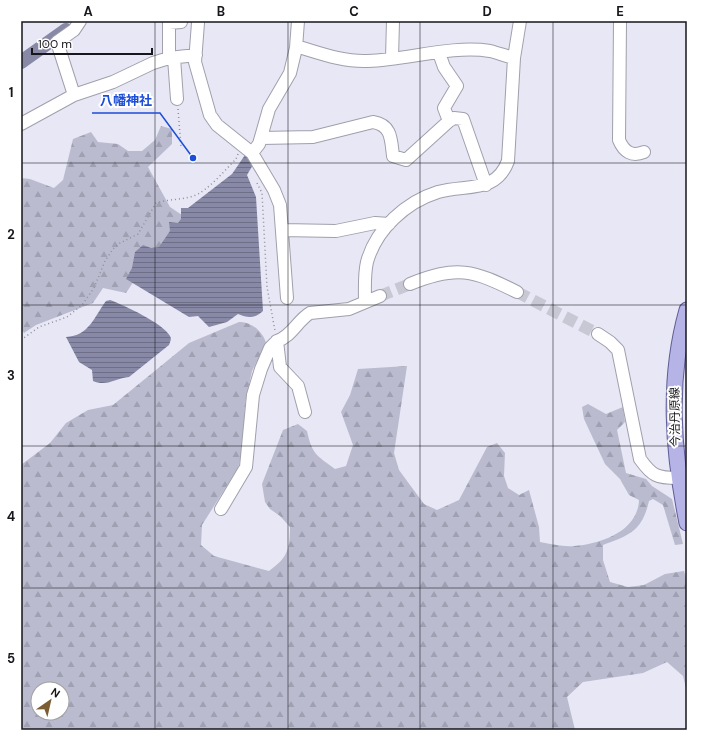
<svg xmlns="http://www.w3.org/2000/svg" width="708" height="751" font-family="'DM Sans','Noto Sans JP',sans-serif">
<defs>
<pattern id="forest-firs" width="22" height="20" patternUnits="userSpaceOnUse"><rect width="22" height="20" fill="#babbcf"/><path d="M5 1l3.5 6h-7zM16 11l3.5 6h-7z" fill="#9fa0b1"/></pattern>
<pattern id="water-rules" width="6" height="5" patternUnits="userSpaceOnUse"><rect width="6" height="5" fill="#8889a7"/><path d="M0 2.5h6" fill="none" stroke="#6e6f87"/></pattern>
</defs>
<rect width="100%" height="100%" fill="#e7e7f5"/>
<path fill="url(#forest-firs)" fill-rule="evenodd" d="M 161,126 L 172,129 L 172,144 L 148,167 L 170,207 L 188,219 L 136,278 L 126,293 L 103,288 L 93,303 L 36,325 L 24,333 L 21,329 L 21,178 L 30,179 L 54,188 L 63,180 L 73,139 L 91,132 L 98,142 L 118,144 L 128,151 L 142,151 L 155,140 Z
M 239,322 C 251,321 263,332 266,343 L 252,371 L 245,403 L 243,447 L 238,468 L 202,525 L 201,545 L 214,556 L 269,571 C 287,558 290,550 290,527 L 280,516 L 270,509 L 265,502 L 262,484 L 283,430 L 298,424 L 307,431 C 312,454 316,455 335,469 L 346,466 L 353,445 L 341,412 L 350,395 L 358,369 L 407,366 L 394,453 L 399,470 L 424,504 L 437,510 L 459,500 L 487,447 L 497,443 L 505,453 L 504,476 L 508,488 L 519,495 L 529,490 L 539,527 L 540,542 C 552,544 563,547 574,546 C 601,544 638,531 639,500 L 629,495 L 620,479 L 605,464 L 584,419 L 582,407 L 588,404 L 606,414 L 623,407 L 625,422 L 617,430 L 626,473 L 646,479 L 652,486 L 672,499 L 683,544 L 675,545 L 663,505 L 653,499 L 649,501 C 642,531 630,535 603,545 L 603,560 L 610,582 L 628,587 L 644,585 L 665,574 L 684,571 L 687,581 L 687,692 L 683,676 L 667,662 L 643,673 L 583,682 L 567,697 L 575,730 L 21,730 L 21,465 L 50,443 L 66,423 L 88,410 L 113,405 L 189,343 ZM 38,689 L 62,689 L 62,713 L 38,713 Z"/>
<path fill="url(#water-rules)" d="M 245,155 L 254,163 L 247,175 L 256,197 L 263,311 C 254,319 248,318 238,314 L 227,322 L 209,327 L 198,316 L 189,317 L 126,279 L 132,268 L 135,252 L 143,245 L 151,248 L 159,247 L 170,231 L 169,222 L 178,223 L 181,219 L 181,208 L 188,208 L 232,174 Z
M 110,300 C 124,305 164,324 170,336 C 172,339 170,342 169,345 L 129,377 C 116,378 107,387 93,381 L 92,370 L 79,362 L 66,337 C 89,336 94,317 106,301 Z"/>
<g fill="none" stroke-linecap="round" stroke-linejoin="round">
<path stroke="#8889a7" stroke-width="14" d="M 21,62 L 66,30"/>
<path stroke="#c8c8d4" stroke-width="12" stroke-dasharray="12 6" stroke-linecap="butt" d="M 517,292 L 598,334
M 380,296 L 410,284"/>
<defs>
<path id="minor" d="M 80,21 L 74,30 L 57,42 L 74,95 L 113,82 L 153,63 L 169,58 L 196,55
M 620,21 L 619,140 C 624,152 632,157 644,152
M 198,23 L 195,62 L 210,115 L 217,125 L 252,153 L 274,190 L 280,205 L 287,298
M 296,48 L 298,21
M 439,53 L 444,67 L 457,86 L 444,108 L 449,121
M 169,58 L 169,23 L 181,22
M 174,58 L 177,99
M 392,58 L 393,21
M 21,124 L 74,95
M 261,138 L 313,137 L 373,122 C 392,125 391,140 393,156 L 406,160 L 449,121 L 454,118 L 463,119 L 486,185
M 252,153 L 259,144 L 269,109 L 290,73 L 296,48 L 299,47 C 322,54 344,62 368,61 C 407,60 451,45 490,51 C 498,53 506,56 514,58
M 282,230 L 336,231 L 375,223 L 389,224
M 410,284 C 457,265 473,270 517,292
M 365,302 C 365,288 364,275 367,262 C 376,229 406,202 438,192 C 466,184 496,194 508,161 L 514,58 L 520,21
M 598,334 L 610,342 L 618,350 L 640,459 C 652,476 657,478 678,478
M 305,412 L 298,386 L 280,367 L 277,341 C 292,336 297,321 310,313 L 349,309 L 380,296
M 221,509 L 246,467 L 253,395 L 261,369 L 270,348 L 277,341"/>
<path id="major" d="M 687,310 C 667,381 673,452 687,523"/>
</defs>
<use href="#minor" stroke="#a0a0ad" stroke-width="14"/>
<use href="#major" stroke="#5e5c94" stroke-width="17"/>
<path stroke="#90909a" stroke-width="1.5" stroke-dasharray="1 3" stroke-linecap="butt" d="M 178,109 L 181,147
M 257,183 L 262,193 L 267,287 L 275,331
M 21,340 L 39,327 L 67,317 L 82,305 L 94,288 L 105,261 L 113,249 L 120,243 L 138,234 L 156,203 C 169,199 181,200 193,196 C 207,192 225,170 236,159 L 238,154"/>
<use href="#minor" stroke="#fff" stroke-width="12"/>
<use href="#major" stroke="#b6b4e6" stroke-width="15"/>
</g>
<path fill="none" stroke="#16161b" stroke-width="1" stroke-opacity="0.55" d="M 155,21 L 155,730M 288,21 L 288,730M 420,21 L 420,730M 553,21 L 553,730M 21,163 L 687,163M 21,305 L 687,305M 21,446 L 687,446M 21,588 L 687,588"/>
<g text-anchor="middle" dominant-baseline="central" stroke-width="4" stroke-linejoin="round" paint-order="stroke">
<g font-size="12" fill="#16161b" stroke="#fff">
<text transform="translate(675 417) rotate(-91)">今治丹原線</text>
</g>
</g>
<path fill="none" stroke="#1d4ed8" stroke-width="1.5" d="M193 158L160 113H92"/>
<circle fill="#1d4ed8" stroke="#fff" stroke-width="1.5" cx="193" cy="158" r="4"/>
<g font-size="13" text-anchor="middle" font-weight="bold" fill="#1d4ed8" stroke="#fff" stroke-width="4" stroke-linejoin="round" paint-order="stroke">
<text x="126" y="105">八幡神社</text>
</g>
<rect width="708" height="751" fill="none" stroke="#ffffff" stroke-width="44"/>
<g transform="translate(50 701) rotate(34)"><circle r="19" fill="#ffffff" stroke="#a2a2a4"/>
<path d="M0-3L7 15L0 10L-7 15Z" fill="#7c5d32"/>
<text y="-6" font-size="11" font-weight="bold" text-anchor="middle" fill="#16161b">N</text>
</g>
<path d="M32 48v6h120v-6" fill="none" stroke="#16161b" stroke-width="2"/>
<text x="38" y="48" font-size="12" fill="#16161b" stroke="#ffffff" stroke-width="3" paint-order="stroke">100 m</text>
<rect x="22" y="22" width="664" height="707" fill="none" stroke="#16161b" stroke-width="1.5"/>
<g font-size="13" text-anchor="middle" font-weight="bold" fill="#16161b">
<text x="88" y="16">A</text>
<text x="221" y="16">B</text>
<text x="354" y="16">C</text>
<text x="487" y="16">D</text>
<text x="620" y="16">E</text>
<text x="11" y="97">1</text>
<text x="11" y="239">2</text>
<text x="11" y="380">3</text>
<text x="11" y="521">4</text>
<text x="11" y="663">5</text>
</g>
</svg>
